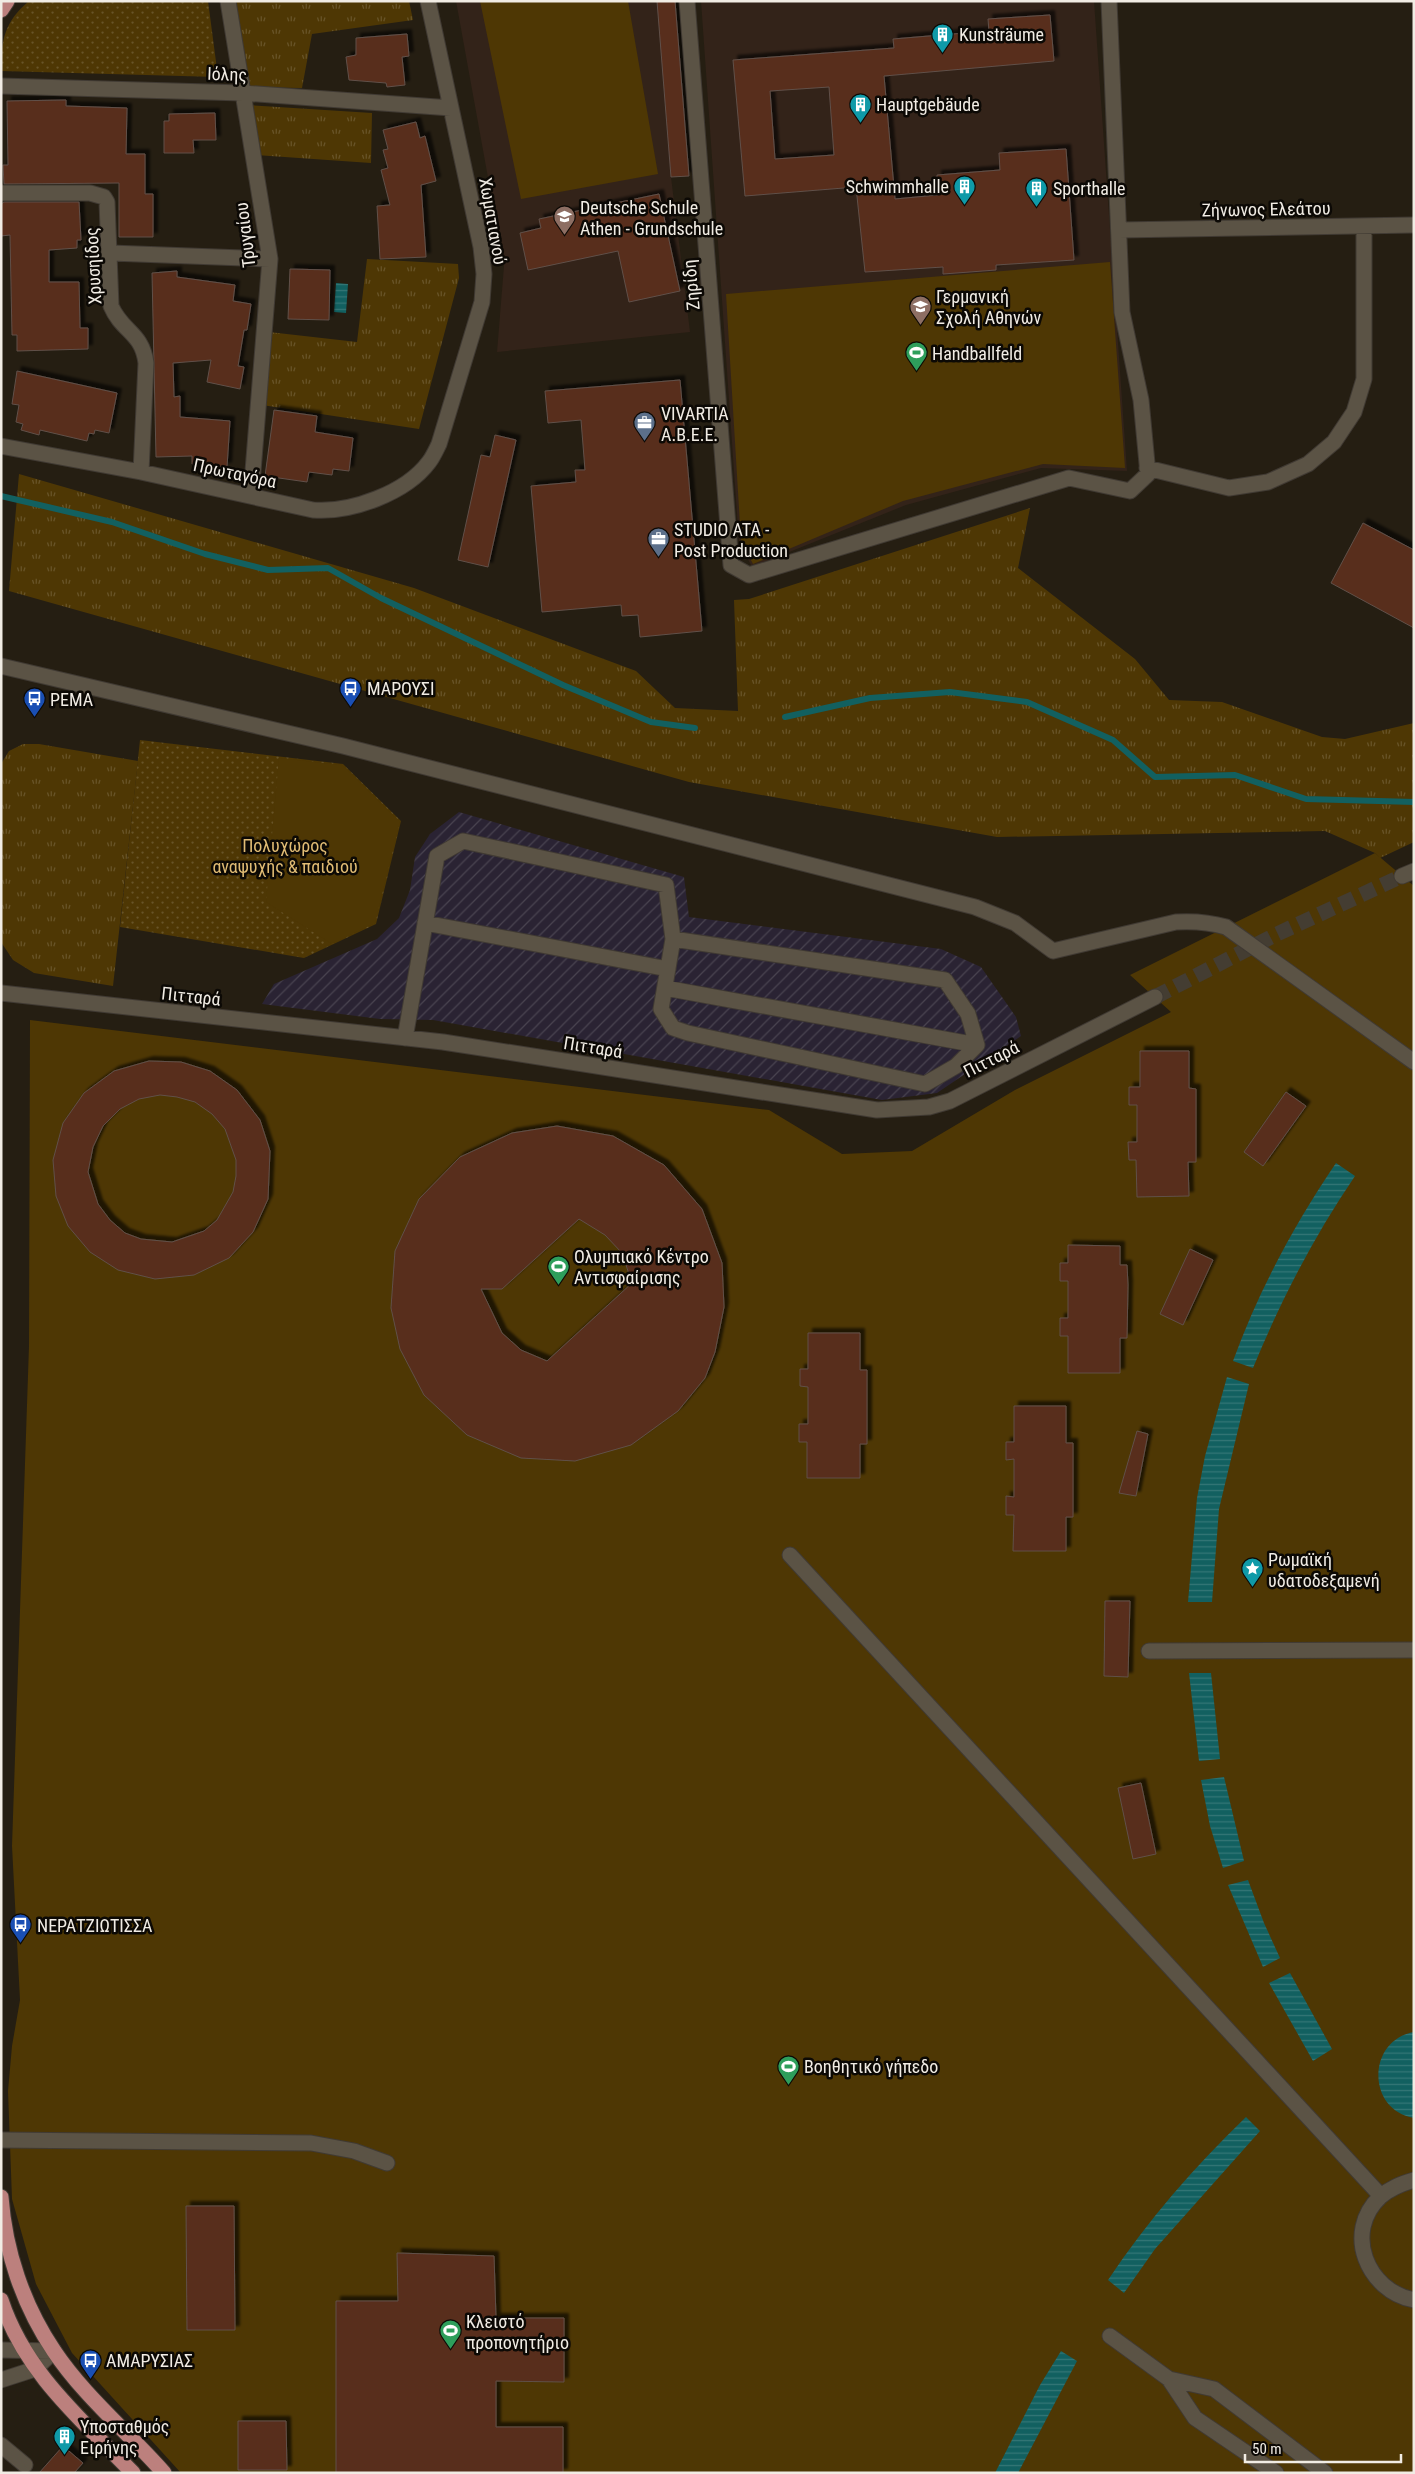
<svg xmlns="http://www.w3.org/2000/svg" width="1415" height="2474" font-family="'Roboto Condensed',sans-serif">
<defs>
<pattern id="industrial-furrows" width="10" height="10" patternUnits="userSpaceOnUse" patternTransform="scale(1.25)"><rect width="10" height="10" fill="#2a2333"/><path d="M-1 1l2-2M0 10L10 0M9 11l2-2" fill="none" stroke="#494350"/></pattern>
<pattern id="grass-tufts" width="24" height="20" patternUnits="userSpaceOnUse" patternTransform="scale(1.25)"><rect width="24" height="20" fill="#4e3704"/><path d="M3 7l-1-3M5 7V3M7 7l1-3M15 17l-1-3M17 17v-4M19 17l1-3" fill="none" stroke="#685428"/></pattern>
<pattern id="park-dots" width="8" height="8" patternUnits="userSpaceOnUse" patternTransform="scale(1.25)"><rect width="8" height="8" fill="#4e3704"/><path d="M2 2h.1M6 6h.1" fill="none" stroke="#685428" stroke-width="1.8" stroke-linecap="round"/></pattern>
<pattern id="water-rules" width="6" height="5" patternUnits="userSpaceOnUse" patternTransform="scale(1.25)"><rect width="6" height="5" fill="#126060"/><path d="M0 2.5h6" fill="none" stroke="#357777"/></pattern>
<filter id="shadow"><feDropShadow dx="4.5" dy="-4.5" stdDeviation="1" flood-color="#0009"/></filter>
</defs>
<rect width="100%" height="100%" fill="#251e12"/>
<path fill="url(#industrial-furrows)" d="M 459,812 L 684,877 L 689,917 L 941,949 L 981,967 L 1016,1017 L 1021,1036 L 937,1093 L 882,1100 L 433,1020 L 380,1019 L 262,1004 L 274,984 L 377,939 L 399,918 L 410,890 L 415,857 L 430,834 Z"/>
<path fill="#332319" d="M 456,1 L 658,1 L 671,177 L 690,332 L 497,352 L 504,266 Z
M 701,1 L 1094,1 L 1127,471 L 1041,468 L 906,505 L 752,567 L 739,542 Z"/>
<path fill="url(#grass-tufts)" d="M 233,1 L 409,1 L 413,20 L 312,34 L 302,88 L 243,87 Z
M 247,105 L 372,113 L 371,163 L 256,155 Z
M 367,259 L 458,264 L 459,278 L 419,429 L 262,405 L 269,332 L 357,342 Z
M 19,474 L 414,588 L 636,671 L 675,708 L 738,711 L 734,600 L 749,599 L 1030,508 L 1018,568 L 1135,659 L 1169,700 L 1222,702 L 1322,737 L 1345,739 L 1414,723 L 1414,842 L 1380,858 L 1375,853 L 1325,831 L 997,837 L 689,782 L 9,591 Z
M 23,744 L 39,744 L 138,761 L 113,986 L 34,973 L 13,960 L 1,942 L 1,764 L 9,751 Z"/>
<path fill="url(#park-dots)" d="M 29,1 L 208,1 L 218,77 L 1,71 C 1,41 4,22 29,1 Z
M 140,740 L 343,764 L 401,821 L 376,924 L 304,958 L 120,927 Z"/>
<path fill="#4e3704" d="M 480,1 L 628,1 L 658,174 L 521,199 Z
M 1110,262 L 1125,468 L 1043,464 L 903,501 L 753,564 L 741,541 L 726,294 Z
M 279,758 L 342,765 L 400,822 L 375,923 L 332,944 L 266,902 Z
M 1375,853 L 1414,886 L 1414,2473 L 181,2473 L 72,2353 L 36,2284 L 12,2199 L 8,2091 L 12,2046 L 20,2000 L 12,1846 L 29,1346 L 30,1020 L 769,1110 L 842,1154 L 912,1151 L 1015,1090 L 1171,1012 L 1130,975 Z"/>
<path fill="url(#water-rules)" d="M 336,283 L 348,284 L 346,313 L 334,312 Z
M 1336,1163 L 1355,1176 C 1314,1236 1281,1300 1253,1368 L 1233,1361 C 1259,1290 1294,1225 1336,1163 Z
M 1227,1377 L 1249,1384 L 1219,1509 L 1212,1602 L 1188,1602 L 1197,1498 L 1205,1456 Z
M 1189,1673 L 1211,1673 L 1220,1759 L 1199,1761 Z
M 1224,1777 L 1244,1861 L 1223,1868 L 1210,1826 L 1201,1780 Z
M 1248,1880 L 1264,1923 L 1280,1958 L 1263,1967 L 1228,1885 Z
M 1290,1973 L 1332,2049 L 1313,2061 L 1269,1983 Z
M 1414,2032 L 1414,2118 C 1366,2110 1367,2040 1414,2032 Z
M 1246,2117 L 1260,2131 L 1155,2249 L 1124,2293 L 1108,2280 C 1148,2220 1194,2167 1246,2117 Z
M 1061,2351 L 1077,2361 L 1018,2473 L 995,2473 L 1040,2385 Z"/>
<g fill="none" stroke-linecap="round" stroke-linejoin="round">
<path stroke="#126060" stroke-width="6" d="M 1,496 L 112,522 L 205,554 L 268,570 L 328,568 L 381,598 L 563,685 L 651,722 L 695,728
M 785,717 L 870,698 L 950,692 L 1027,702 L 1113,740 L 1155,777 L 1235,775 L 1306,799 L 1414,802"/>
</g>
<path fill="#592d1b" stroke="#605049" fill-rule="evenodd" filter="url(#shadow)" d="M 657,1 L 675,1 L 689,176 L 671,177 Z
M 1050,15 L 1054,61 L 884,76 L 895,199 L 938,195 L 937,175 L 1000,170 L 999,153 L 1066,149 L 1074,260 L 996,265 L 996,270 L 943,274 L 943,267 L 865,272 L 856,187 L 745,196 L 733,60 L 894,48 L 893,39 L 989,31 L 988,19 ZM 829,87 L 834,155 L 775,159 L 770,91 Z
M 407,34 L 409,56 L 402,57 L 405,85 L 387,87 L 386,83 L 349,80 L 346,57 L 356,55 L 356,38 Z
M 66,100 L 66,106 L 127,108 L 126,154 L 145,154 L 145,194 L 153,194 L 153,237 L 119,237 L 119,183 L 4,184 L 3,165 L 8,165 L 7,101 Z
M 215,113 L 216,140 L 193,140 L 194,153 L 164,153 L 164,121 L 169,121 L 169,114 Z
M 416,122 L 420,138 L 425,136 L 436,181 L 421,185 L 426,257 L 380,259 L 377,206 L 390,205 L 381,170 L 388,168 L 383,150 L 388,149 L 383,130 Z
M 659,194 L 680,291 L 629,302 L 618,251 L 528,270 L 520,233 L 541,228 L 539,219 Z
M 4,202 L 79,202 L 81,240 L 77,240 L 77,248 L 49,250 L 49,282 L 79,282 L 80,328 L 88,328 L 88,349 L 17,351 L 17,335 L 12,335 L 10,235 L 1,236 L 1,204 Z
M 290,269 L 330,270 L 329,320 L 288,319 Z
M 177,271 L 177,277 L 235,285 L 233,301 L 251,304 L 247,330 L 244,330 L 238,366 L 244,367 L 240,389 L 207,382 L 211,360 L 173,363 L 174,397 L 180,396 L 180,417 L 230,421 L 227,467 L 192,464 L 192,456 L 156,457 L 152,273 Z
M 17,371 L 117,393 L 109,433 L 95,430 L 94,434 L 89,433 L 87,441 L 40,430 L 39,435 L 21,430 L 23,424 L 16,422 L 19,405 L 12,404 Z
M 680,380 L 702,631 L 640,637 L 638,615 L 622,616 L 621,605 L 542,612 L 531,486 L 576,482 L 575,470 L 585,470 L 581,420 L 548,423 L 545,391 Z
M 274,410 L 317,416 L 315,432 L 353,438 L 349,471 L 333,469 L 332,475 L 309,472 L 307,482 L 265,476 Z
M 495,435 L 516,440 L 488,567 L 458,560 L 481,455 L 490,457 Z
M 1363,523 L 1414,550 L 1414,628 L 1331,583 Z
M 1140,1051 L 1189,1051 L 1189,1088 L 1196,1089 L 1196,1162 L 1188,1162 L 1189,1196 L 1137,1197 L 1136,1160 L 1129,1160 L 1128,1142 L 1137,1142 L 1137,1105 L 1129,1105 L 1129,1087 L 1140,1087 Z
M 149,1061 L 181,1062 L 210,1071 L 237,1090 L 260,1120 L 270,1151 L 268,1199 L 253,1232 L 229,1258 L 194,1275 L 155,1279 L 118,1270 L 90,1252 L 68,1226 L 56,1196 L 53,1160 L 63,1123 L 84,1093 L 114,1071 ZM 160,1095 L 177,1097 L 195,1102 L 212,1114 L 225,1129 L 236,1160 L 236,1176 L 233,1192 L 217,1220 L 204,1231 L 172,1242 L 141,1239 L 125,1233 L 110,1220 L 98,1204 L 88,1172 L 93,1147 L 103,1126 L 120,1109 L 139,1099 Z
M 1286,1092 L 1306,1106 L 1263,1166 L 1244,1152 Z
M 557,1126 L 613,1136 L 664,1165 L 702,1209 L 722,1263 L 724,1307 L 715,1352 L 705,1378 L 678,1411 L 631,1445 L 575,1461 L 521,1458 L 467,1435 L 424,1395 L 400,1349 L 391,1308 L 395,1251 L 419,1199 L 460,1157 L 512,1133 ZM 579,1219 L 605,1235 L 622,1253 L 632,1283 L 547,1361 L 521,1350 L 502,1333 L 481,1289 L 502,1289 Z
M 1068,1245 L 1120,1246 L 1120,1265 L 1127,1265 L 1128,1285 L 1127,1338 L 1120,1338 L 1120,1373 L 1068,1373 L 1068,1336 L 1060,1336 L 1060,1318 L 1068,1318 L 1068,1281 L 1060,1281 L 1060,1263 L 1068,1263 Z
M 1190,1249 L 1213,1260 L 1183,1325 L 1160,1314 Z
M 808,1333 L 860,1333 L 860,1370 L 867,1370 L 867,1444 L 860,1444 L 860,1478 L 807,1478 L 807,1442 L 799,1442 L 799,1424 L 808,1424 L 808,1387 L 800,1386 L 800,1369 L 808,1369 Z
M 1014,1406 L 1066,1406 L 1066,1443 L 1073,1443 L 1073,1517 L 1066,1517 L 1066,1551 L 1013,1551 L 1014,1515 L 1006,1515 L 1006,1496 L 1014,1497 L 1014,1459 L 1006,1460 L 1006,1442 L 1014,1442 Z
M 1137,1431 L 1148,1434 L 1136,1496 L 1119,1493 Z
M 1105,1601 L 1130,1601 L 1128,1677 L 1104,1676 Z
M 1141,1783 L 1156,1854 L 1133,1859 L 1118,1788 Z
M 186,2206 L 234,2206 L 235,2330 L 187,2330 Z
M 397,2253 L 494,2256 L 496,2318 L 564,2318 L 564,2382 L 496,2381 L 496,2427 L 563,2427 L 563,2473 L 336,2473 L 336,2301 L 398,2301 Z
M 238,2421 L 286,2421 L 287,2470 L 238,2470 Z
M 63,2446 L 83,2463 L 74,2473 L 39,2473 Z"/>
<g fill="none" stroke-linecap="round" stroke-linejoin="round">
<path stroke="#443d32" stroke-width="15" stroke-dasharray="15 8" stroke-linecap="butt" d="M 1155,997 L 1277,934 L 1402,876"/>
<defs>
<path id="minor" d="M 228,1 L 270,259 L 251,496
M 687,1 L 731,565 L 749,575 L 1069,478 L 1130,491 L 1148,474 L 1141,400 L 1122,312 L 1109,1
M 1,86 L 243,93 L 451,108
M 1,193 L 90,193 L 104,197 L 107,202 L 111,306 C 122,332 142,332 146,363 L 141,472
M 1119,230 L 1414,225
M 111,253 L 270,259
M 1,446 L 141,472 L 313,510 C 351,513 406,493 429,462 C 433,457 436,450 439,444 L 482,302 L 484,274 L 481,247 L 428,1
M 1147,468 L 1229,488 L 1268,482 L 1308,464 L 1334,442 L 1354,412 L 1364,379 L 1364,226
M 1,666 L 343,746 L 975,907 L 1015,923 L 1053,951 L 1176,922 C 1194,921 1209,922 1226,927 L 1414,1062
M 1402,876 L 1414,871
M 425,923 L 668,969
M 665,988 L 977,1045
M 1,993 L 443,1042 L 877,1110 L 929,1107 L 950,1101 L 1155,997
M 405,1038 L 437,856 L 463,841 L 666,885 L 673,939 L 661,1009 L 673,1028 L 688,1033 L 925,1084 L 956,1066 L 977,1045 L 968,1014 L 945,980 L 673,939
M 790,1555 L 1381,2196
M 1149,1651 L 1414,1650
M 1,2140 L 311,2143 L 354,2151 L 387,2163
M 1414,2180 C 1401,2184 1390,2188 1380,2197 C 1343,2232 1367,2291 1414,2300
M 1110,2336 L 1169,2379 L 1195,2418 L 1276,2473
M 1,2350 L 54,2351
M 1169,2379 L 1214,2389 L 1325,2473
M 1,2380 L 35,2369 L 54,2351
M 1,2445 L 25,2465"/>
<path id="major" d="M 1,10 L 7,1
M 1,2197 C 5,2251 23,2305 54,2351 C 84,2396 128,2432 164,2473
M 1,2300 C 25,2373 82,2420 133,2473"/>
</defs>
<use href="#minor" stroke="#403a33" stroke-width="17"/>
<use href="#major" stroke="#403a33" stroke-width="17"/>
<use href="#minor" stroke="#5b5345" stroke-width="15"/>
<use href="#major" stroke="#bc807d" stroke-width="15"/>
</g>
<defs>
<symbol id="building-pin" viewBox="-11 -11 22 30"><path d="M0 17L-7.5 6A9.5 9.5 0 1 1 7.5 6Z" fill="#0f9aa8" stroke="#0c0905"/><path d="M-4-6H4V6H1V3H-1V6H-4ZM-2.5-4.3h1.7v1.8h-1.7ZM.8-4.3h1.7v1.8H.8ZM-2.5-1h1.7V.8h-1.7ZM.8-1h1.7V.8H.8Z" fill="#fff"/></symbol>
<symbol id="school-pin" viewBox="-11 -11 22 30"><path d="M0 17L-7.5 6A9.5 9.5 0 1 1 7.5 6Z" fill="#8d6e63" stroke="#0c0905"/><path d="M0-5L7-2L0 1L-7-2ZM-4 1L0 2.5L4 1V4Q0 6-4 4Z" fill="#fff"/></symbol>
<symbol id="stadium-pin" viewBox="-11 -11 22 30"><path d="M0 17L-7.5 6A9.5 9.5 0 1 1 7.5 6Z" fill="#2e9e5b" stroke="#0c0905"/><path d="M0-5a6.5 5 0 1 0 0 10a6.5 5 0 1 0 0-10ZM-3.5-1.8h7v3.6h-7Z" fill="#fff"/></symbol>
<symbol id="office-pin" viewBox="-11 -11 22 30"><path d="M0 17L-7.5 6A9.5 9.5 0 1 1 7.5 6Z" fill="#5c6f8a" stroke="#0c0905"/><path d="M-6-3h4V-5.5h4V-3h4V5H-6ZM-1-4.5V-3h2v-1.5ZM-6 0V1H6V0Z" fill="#fff"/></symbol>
<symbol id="bus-pin" viewBox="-11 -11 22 30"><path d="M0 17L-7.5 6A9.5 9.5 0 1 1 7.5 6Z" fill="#1a4fb4" stroke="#0c0905"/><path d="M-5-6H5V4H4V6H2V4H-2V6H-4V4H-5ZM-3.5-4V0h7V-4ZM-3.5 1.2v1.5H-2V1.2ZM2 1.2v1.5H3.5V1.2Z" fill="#fff"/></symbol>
<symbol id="sight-pin" viewBox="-11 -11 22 30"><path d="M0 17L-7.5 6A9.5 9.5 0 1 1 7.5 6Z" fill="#0f9aa8" stroke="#0c0905"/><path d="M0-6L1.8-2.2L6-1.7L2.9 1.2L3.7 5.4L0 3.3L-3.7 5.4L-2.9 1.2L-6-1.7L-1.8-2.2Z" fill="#fff"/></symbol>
</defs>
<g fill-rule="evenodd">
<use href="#building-pin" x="930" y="22" width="25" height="34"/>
<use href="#building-pin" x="848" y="92" width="25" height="34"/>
<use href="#building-pin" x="952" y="174" width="25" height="34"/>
<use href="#building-pin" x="1024" y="176" width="25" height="34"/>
<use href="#school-pin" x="552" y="204" width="25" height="34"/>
<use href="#school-pin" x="908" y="294" width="25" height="34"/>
<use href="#stadium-pin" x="904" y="340" width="25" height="34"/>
<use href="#office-pin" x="632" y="410" width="25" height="34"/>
<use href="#office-pin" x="646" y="526" width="25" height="34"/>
<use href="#bus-pin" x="338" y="676" width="25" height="34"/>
<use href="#bus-pin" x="22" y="686" width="25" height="34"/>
<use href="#stadium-pin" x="546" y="1254" width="25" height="34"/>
<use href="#sight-pin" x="1240" y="1556" width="25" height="34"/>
<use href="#bus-pin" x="8" y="1912" width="25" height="34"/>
<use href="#stadium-pin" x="776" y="2054" width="25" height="34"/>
<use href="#stadium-pin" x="438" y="2318" width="25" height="34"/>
<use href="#bus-pin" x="78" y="2348" width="25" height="34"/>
<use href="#building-pin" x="52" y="2424" width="25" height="34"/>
</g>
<g text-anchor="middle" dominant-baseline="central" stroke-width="5" stroke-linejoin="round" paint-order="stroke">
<g font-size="18" fill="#f1ece4" stroke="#0c0905" text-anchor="start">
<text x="959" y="34">Kunsträume</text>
<text x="876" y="104">Hauptgebäude</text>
<text x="949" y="186" text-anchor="end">Schwimmhalle</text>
<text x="1053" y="188">Sporthalle</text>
<text x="580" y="207">Deutsche Schule<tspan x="580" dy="21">Athen - Grundschule</tspan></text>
<text x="936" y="296">Γερμανική<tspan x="936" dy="21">Σχολή Αθηνών</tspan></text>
<text x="932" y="353">Handballfeld</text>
<text x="661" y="413">VIVARTIA<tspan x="661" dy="21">A.B.E.E.</tspan></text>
<text x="674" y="529">STUDIO ATA -<tspan x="674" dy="21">Post Production</tspan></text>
<text x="367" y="688">ΜΑΡΟΥΣΙ</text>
<text x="50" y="699">ΡΕΜΑ</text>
<text x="574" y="1256">Ολυμπιακό Κέντρο<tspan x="574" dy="21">Αντισφαίρισης</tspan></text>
<text x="1268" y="1559">Ρωμαϊκή<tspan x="1268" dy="21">υδατοδεξαμενή</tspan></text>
<text x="37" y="1925">ΝΕΡΑΤΖΙΩΤΙΣΣΑ</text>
<text x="804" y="2066">Βοηθητικό γήπεδο</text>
<text x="466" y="2321">Κλειστό<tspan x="466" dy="21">προπονητήριο</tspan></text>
<text x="106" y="2360">ΑΜΑΡΥΣΙΑΣ</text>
<text x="80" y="2426">Υποσταθμός<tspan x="80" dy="21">Ειρήνης</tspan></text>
</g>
<g font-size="18" fill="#f1ece4" stroke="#0c0905">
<text transform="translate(227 74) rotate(2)">Ιόλης</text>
<text transform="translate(1266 209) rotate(-1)">Ζήνωνος Ελεάτου</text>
<text transform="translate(493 221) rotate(80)">Χωματιανού</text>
<text transform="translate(245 235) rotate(-97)">Τρυγαίου</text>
<text transform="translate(93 266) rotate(-93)">Χρυσηίδος</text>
<text transform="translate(691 285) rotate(-95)">Ζηρίδη</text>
<text transform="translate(235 473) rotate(12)">Πρωταγόρα</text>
<text transform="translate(191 996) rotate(6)">Πιτταρά</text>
<text transform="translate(593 1047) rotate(9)">Πιτταρά</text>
<text transform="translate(991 1059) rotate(-27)">Πιτταρά</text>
</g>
<g font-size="18" fill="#e1bc74" stroke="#0c0905">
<text x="285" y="845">Πολυχώρος<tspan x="285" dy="21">αναψυχής &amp; παιδιού</tspan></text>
</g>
</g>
<rect width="1415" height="2474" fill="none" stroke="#f1ece4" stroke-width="5"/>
<path d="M1245 2454v8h156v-8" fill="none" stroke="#f1ece4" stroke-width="2.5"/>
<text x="1252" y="2454" font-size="15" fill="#f1ece4" stroke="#0c0905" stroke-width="4" paint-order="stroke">50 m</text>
</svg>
